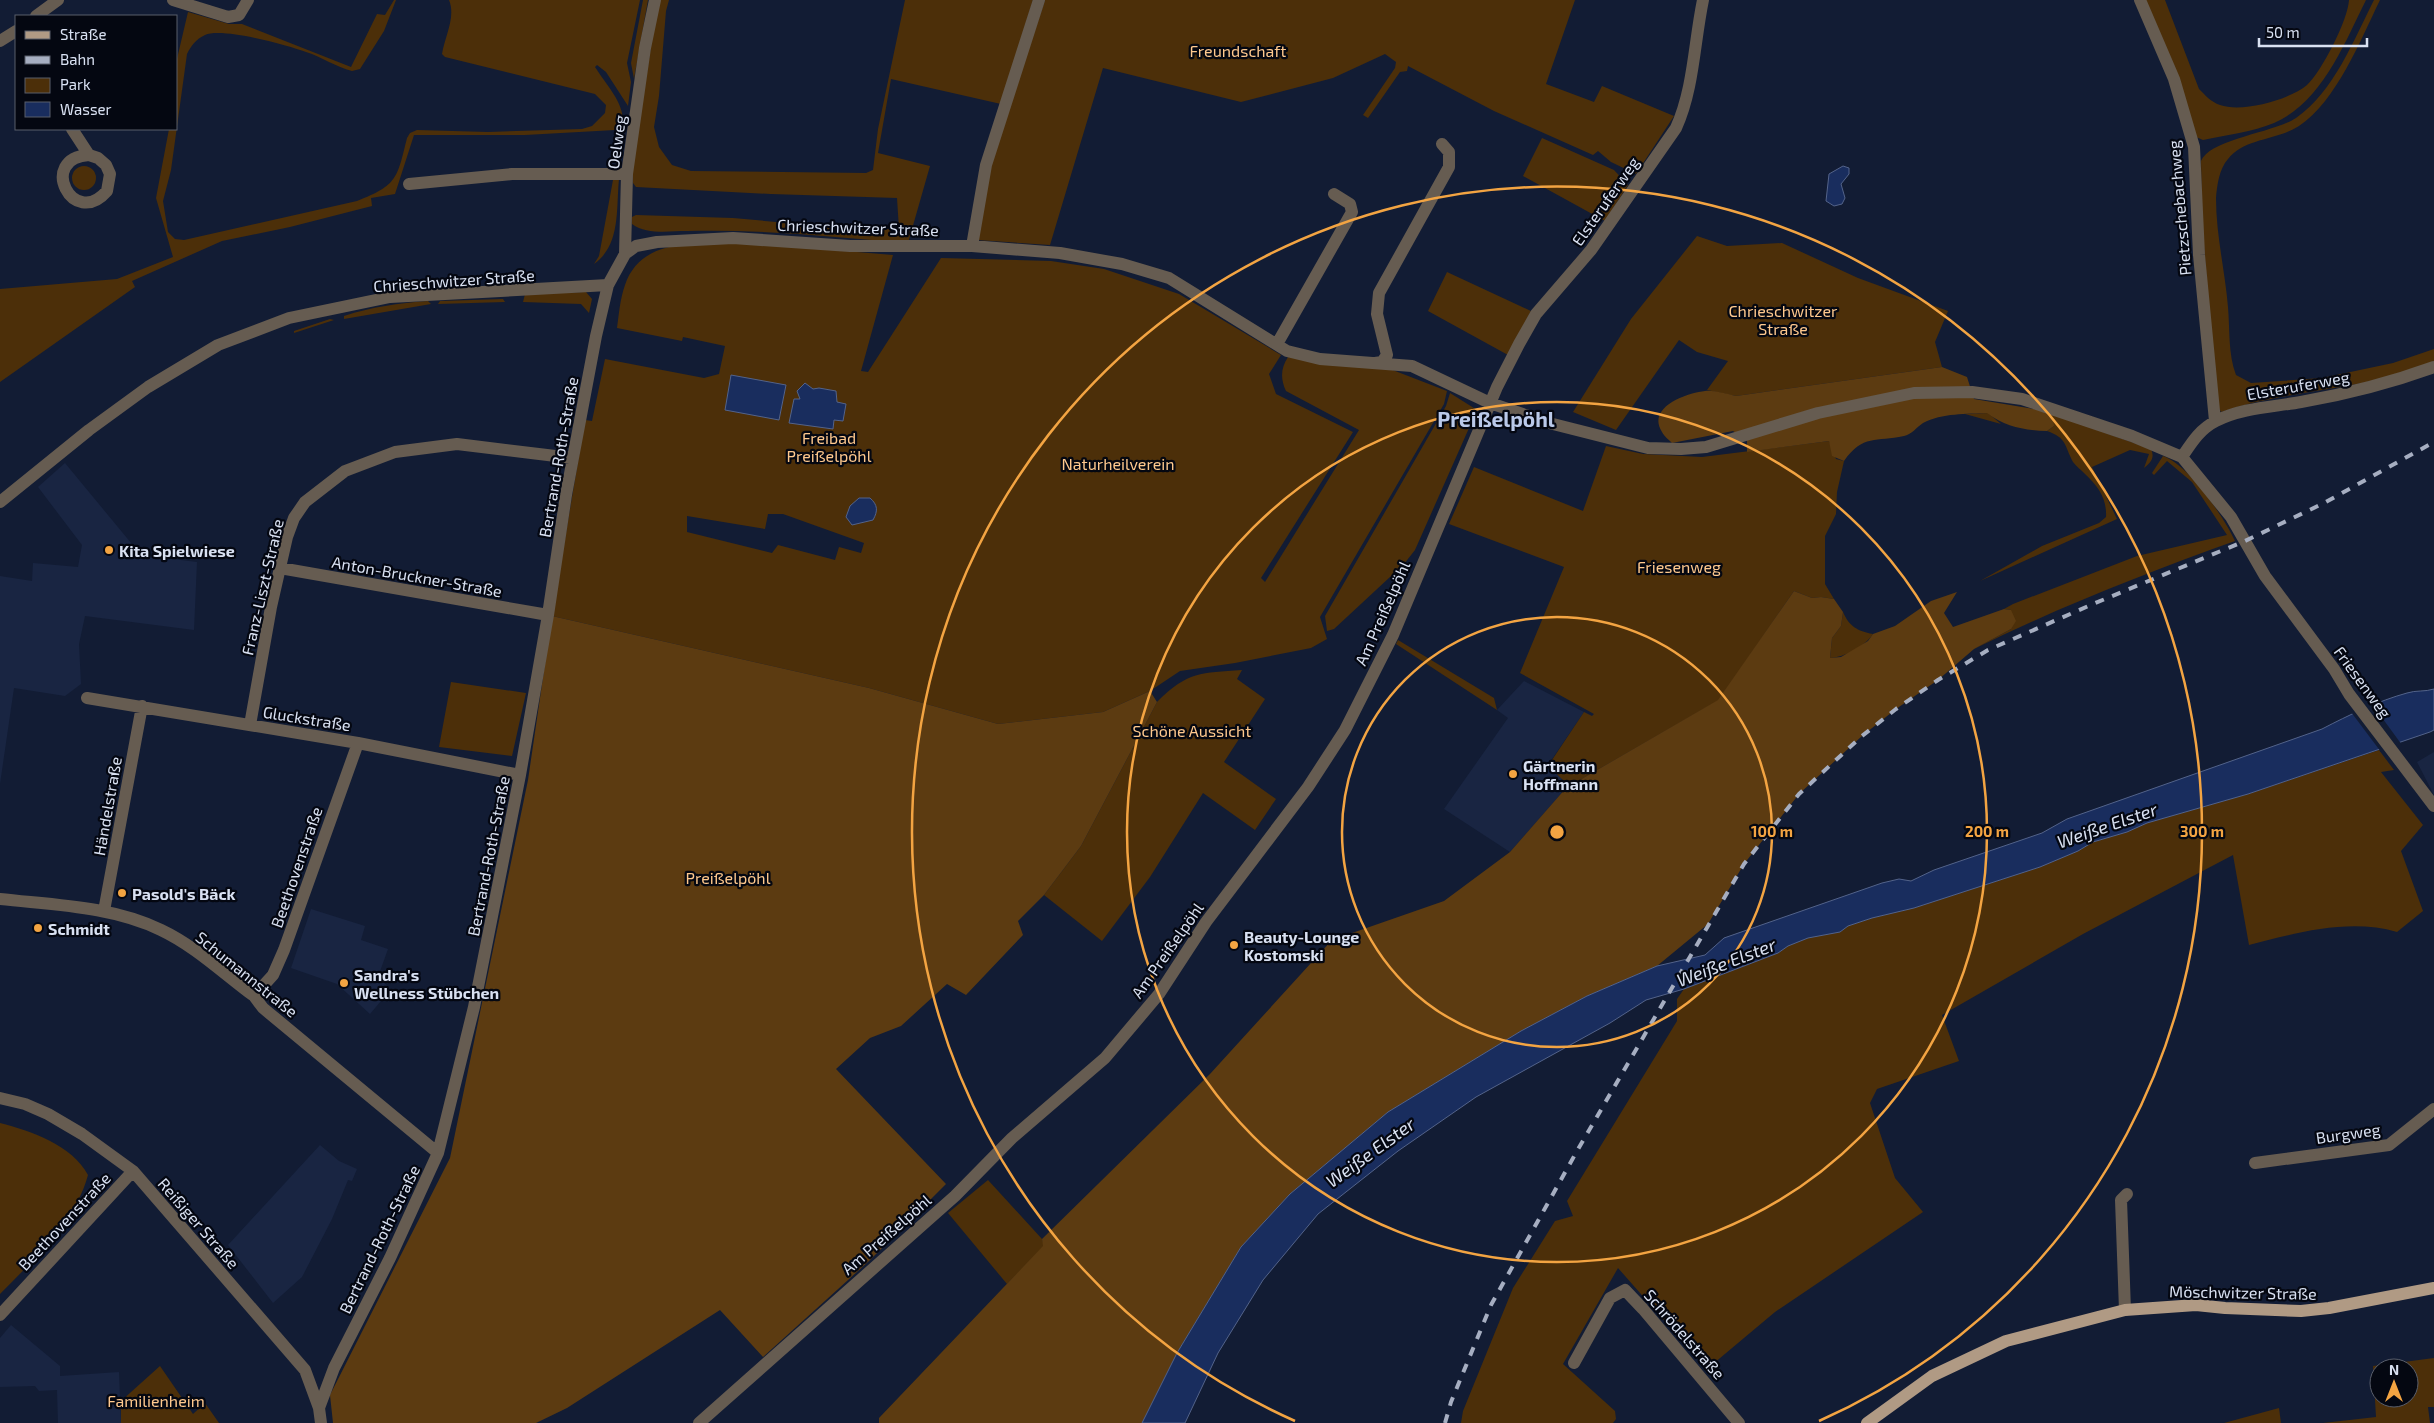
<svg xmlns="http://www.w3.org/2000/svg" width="2434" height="1423" font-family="'Exo 2',sans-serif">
<rect width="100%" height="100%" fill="#121c34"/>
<path fill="#192542" d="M 65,463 L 141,555 L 197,562 L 194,630 L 85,616 L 79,644 L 81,684 L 65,696 L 14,688 L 0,784 L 0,576 L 32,581 L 33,563 L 78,567 L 82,545 L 38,487 Z
M 1524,681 L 1584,712 L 1548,765 L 1565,782 L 1566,788 L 1510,852 L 1444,809 L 1508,718 L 1497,710 Z
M 2434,752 L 2434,795 L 2417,762 Z
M 311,909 L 365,926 L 361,940 L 388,949 L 378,977 L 391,989 L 370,1014 L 337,984 L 291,968 Z
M 320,1145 L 339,1161 L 357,1169 L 352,1181 L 348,1180 L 332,1219 L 302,1277 L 273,1303 L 228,1245 Z
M 11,1325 L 60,1366 L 60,1376 L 119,1372 L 121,1423 L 58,1423 L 57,1390 L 39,1391 L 35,1386 L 0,1387 L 0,1338 Z"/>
<path fill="#4c2f09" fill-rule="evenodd" d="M 394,0 L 396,0 L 384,31 L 360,69 L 352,71 C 336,67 322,57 306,52 C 287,45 222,27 205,35 C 196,39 191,46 187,54 L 171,170 L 163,201 L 168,232 L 175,239 L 184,240 L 357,201 C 398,185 397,178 407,138 L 410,133 L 417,130 L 488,132 L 582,129 L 592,126 L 605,113 L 606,105 L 595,94 L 445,57 L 442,54 C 445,36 456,17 449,0 L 640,0 L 627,63 L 631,82 L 628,106 L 606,72 L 597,65 L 595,67 C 611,92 625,102 624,133 L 616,134 L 615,130 L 525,135 L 414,135 L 395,194 L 371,198 L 372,206 L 290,227 L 222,241 L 132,281 L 135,287 L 0,382 L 0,289 L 117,279 L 173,257 L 156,198 L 169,129 L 176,129 L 176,63 L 188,12 L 229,24 L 242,24 L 351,67 L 377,14 L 385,15 Z
M 643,0 L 648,0 L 634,79 L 631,63 Z
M 658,0 L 669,0 L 666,11 L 659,96 L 654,127 L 659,147 L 672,165 L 691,171 L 866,173 L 873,170 L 878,129 L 905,0 L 1033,0 L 1001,104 L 891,79 L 878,153 L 930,166 L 908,243 C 835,237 761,229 687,231 C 669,231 647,235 632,224 L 632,217 L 636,215 L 733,218 L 853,229 L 899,229 L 897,198 L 771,194 L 636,187 L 633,183 L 633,165 Z
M 1045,0 L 1575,0 L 1546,84 L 1594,102 L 1602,86 L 1674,116 L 1636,174 L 1611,162 L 1598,151 L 1593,155 L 1494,111 L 1408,66 L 1407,71 L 1400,72 L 1368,118 L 1363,115 L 1395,68 L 1396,62 L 1385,54 L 1333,78 L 1241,102 L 1103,68 L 1050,245 L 977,240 L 991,162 Z
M 2142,0 L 2165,0 L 2199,89 C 2205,95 2211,102 2220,105 C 2242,113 2289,100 2307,85 C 2322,71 2348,20 2349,0 L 2366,0 C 2344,44 2322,102 2274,123 C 2253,132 2226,135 2203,140 L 2196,137 Z
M 2374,0 L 2380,0 C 2361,39 2336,102 2299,126 C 2278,140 2244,138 2228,159 C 2219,169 2217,186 2216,198 C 2216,235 2225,271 2228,307 C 2230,330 2228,354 2236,375 L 2251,383 L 2322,378 L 2393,363 L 2434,349 L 2434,361 C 2366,392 2290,388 2221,412 L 2217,405 L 2202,222 L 2201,161 C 2210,139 2273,133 2296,118 C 2334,92 2354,39 2374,0 Z
M 1542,138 L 1614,170 L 1628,185 L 1605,221 L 1523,176 Z
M72 178a12 12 0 1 1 24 0a12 12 0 1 1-24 0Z
M 503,179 L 619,179 C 616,209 621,245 594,264 L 599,256 L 613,180 Z
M 1697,236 L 1727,246 L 1782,243 L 1858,278 L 1948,311 L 1935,342 L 1942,367 L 1736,396 L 1707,390 L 1728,361 L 1697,352 L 1679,340 L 1616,430 L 1573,412 L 1631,319 Z
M 728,241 L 893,255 L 861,371 L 868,372 L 941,258 L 1051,261 L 1104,269 L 1179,294 L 1281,355 L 1269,374 L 1276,394 L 1353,432 L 1261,578 L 1265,582 L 1359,430 L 1286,391 C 1280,378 1281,368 1288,357 L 1390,369 L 1447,391 L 1444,404 L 1320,617 L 1327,639 L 1311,648 L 1235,663 L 1180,671 L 1150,691 L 1103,712 L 998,724 L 869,688 L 552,616 L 585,420 L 592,421 L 605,359 L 704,378 L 719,374 L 725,346 L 683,337 L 682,341 L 617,328 C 619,314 620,299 625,285 C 640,240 690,244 728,241 ZM 768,514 L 783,514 L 864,543 L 861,553 L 839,547 L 835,560 L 778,545 L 772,553 L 687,532 L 687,516 L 765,529 Z
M 1447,272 L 1531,311 L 1508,355 L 1428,311 Z
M 586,292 L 592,299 L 589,313 L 581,304 L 523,302 L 525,294 Z
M 503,299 L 505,302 L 438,304 L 440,301 Z
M 428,301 L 431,304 L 344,319 L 344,316 C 371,307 399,303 428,301 Z
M 330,319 L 334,320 L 294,333 L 294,331 Z
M 1450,393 L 1477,410 L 1415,550 L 1404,564 L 1334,629 L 1327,631 L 1325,616 L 1446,406 Z
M 2040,410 L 2151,449 C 2155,458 2151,462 2144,468 L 2149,454 L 2130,450 L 2092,467 L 2117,519 L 1980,581 L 2042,546 L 2099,523 L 2106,517 C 2107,498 2098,486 2084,473 C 2081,470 2076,466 2073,462 C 2064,445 2067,438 2047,431 L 2054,426 Z
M 1988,413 L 2001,424 L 1965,414 Z
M 1829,441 L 1836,459 L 1844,461 L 1837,492 L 1836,514 L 1825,536 L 1825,584 L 1834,599 L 1821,597 L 1812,598 L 1794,591 L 1719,700 L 1566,788 L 1565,782 L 1548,766 L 1584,712 L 1592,716 L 1594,714 L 1520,673 L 1564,567 L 1449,524 L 1474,467 L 1583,511 L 1606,446 L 1643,454 L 1702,457 Z
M 2163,456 C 2188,464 2224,517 2235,541 C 2146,573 2059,607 1974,649 L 2011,629 L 2011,610 L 2004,609 L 2013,604 L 2137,556 L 2227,535 L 2192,482 L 2167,461 L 2154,475 L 2152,473 Z
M 1843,612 C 1849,626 1857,631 1873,634 C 1864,647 1845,657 1830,658 L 1832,638 L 1841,626 Z
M 1398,640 L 1494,698 L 1497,710 L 1396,644 Z
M 1242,670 L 1237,679 L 1265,699 L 1224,762 L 1276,799 L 1255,830 L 1203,793 L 1150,877 L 1102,941 L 1044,895 L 1081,846 L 1157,702 C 1188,671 1201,673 1242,670 Z
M 451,682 L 526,693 L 512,756 L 439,747 Z
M 2379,750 L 2394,770 L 2381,772 L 2423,825 L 2401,851 L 2423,911 L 2397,932 C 2349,918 2296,933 2249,945 L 2233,855 L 2083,934 L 1942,1015 L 1959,1061 L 1877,1089 L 1870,1103 L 1895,1178 L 1923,1212 L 1775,1312 L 1707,1369 L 1618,1268 L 1563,1364 L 1615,1411 L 1616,1419 L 1613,1423 L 1461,1423 L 1463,1411 L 1513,1288 L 1555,1221 L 1573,1216 L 1567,1201 L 1677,1021 L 1677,999 L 1684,989 L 1778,953 L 1788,946 L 1808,938 L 1840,932 L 1848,926 L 1872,918 L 1914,908 L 2040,867 L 2078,851 L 2093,842 L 2127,832 L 2147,823 L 2248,794 Z
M 0,1123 C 31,1131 72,1145 88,1175 C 75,1223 33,1260 0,1294 Z
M 988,1180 L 1042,1239 L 1044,1246 L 1007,1284 L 948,1213 Z
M 2434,1358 L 2434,1407 L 2428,1407 L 2430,1423 L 2323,1423 L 2376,1417 L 2373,1366 ZM 2379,1368 L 2409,1368 L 2409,1398 L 2379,1398 Z
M 160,1366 L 193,1414 L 205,1403 L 219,1423 L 121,1423 L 121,1401 Z
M 2279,1408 L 2281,1423 L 2224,1423 Z"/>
<path fill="#5c3b11" d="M 1942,367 L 1967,377 L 1974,399 L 2040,410 L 2053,418 L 2054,426 L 2047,431 C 2023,430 2006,427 1987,413 C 1967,414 1942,413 1923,423 C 1917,427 1911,435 1904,436 C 1876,442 1863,434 1844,461 L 1832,456 L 1829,441 L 1747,452 L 1747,440 L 1733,431 L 1672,443 C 1669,440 1664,436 1662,432 C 1646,407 1687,393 1705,391 C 1714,390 1727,394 1736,396 Z
M 1794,591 L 1812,598 L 1821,597 L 1834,599 L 1843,612 L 1841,626 L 1832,638 L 1830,658 L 1841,657 L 1868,641 L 1873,634 L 1895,626 L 1931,601 L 1957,592 L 1944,613 L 1953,627 L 2004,609 L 2011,610 L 2016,621 L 2011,629 L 1974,649 L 1938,680 L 1896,709 L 1862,736 L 1799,794 L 1744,864 L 1708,924 L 1657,966 L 1587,996 L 1521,1031 L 1388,1112 L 1290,1194 L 1241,1247 L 1177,1353 L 1142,1423 L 879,1423 L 879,1418 L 1043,1246 L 1042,1239 L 1210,1074 L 1332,940 L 1444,901 L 1510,852 L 1566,788 L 1718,700 Z
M 552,616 L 869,688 L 998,724 L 1103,712 L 1150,691 L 1157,702 L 1081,846 L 1044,895 L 1018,921 L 1023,935 L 966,995 L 947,984 L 901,1026 L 870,1038 L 836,1069 L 946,1184 L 869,1261 L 763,1357 L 720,1310 L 567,1408 L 536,1423 L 333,1423 L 330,1395 L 450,1158 L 528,780 Z"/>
<path fill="#192d5e" stroke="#53638a" d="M 1843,166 L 1849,168 L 1849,174 L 1841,184 L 1845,198 L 1842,204 L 1834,206 L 1826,201 L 1829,174 Z
M 731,375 L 786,385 L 779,420 L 725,410 Z
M 805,383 L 813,389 L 819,388 L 836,391 L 837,402 L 846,404 L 843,421 L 834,420 L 833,429 L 789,423 L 794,399 L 800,399 L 797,391 Z
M 859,498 L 870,498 C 878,505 878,511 873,520 L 852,525 L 846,517 L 850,506 Z
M 2434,689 L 2434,730 L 2430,732 L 2248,794 L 2147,823 L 2127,832 L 2093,842 L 2078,851 L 2040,867 L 1914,908 L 1872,918 L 1848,926 L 1840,932 L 1808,938 L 1788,946 L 1778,953 L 1684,989 L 1646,1000 L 1610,1023 L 1476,1097 L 1398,1151 L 1318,1214 L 1263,1280 L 1218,1353 L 1185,1423 L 1142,1423 L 1177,1353 L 1241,1247 L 1290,1194 L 1388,1112 L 1521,1031 L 1587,996 L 1657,966 L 1705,955 L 1724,938 L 1882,883 L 1899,879 L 1911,881 L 1934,870 L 2042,833 L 2067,819 L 2322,729 C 2349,715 2378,701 2407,693 C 2416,690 2425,692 2434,689 Z"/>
<path fill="#121c34" d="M 2372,704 L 2402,745 L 2381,752 L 2351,712 Z"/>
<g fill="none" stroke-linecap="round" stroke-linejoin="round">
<path stroke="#665c51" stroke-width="12" d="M 173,0 L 228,17 L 239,15 L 248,0
M 2140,0 L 2174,79 L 2194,147 L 2199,255 L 2215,421
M 36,16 L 58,0
M 0,41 L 16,31
M 72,129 L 89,155 L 98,158 L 106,165 L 110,174 L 107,191 C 73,230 37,158 89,155
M 409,184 L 512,174 L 627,174
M 972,246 L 986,165 L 1039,0
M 625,254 L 636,246 L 657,242 L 733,238 L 850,246 L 972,246 L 1060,253 L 1122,264 L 1169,278 L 1287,351 L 1320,359 L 1412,366 L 1490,403 L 1549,423 L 1648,448 L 1681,449 L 1706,447 L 1818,413 L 1914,393 L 1972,392 L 2022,399 L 2132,436 L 2182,457 L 2231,517 L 2265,576 L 2334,669 L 2349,694 L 2434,806
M 1277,344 L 1352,212 L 1350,204 L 1334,194
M 1375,363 L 1382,362 L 1387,355 L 1377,314 L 1379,293 L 1449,167 L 1449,152 L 1442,144
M 2182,457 C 2192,442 2200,429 2216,421 C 2241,408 2273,407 2301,402 C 2347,394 2390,383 2434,367
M 0,502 L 89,430 L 148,387 L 218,345 L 289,318 L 390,297 L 608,285
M 280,568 L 548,615
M 87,698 L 358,743 L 520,775
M 250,725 L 271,607 L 287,537 L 294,518 L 305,502 L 345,471 L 395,452 L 457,444 L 572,458
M 0,899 C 53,905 112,906 161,930 C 195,946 224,974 254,996 L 263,1008 L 438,1153
M 104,911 L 142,706
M 254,996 L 273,975 L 284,950 L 358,743
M 0,1098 L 25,1104 L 48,1114 L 82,1134 L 133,1171 L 305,1370 L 319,1408 L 321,1423
M 2255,1163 L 2389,1145 L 2434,1109
M 2125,1310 L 2121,1200 L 2127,1194
M 0,1315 L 133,1171
M 1574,1363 L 1610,1298 L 1625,1290 L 1643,1309 L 1739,1423
M 319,1408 L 334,1368 L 390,1258 L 438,1153 L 474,1007 L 520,775 L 548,615 L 566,495 L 596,336 L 608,285 L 625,254 L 627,174 L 645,48 L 655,0
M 699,1423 L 955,1196 L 1012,1138 L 1105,1058 L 1159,994 L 1206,922 L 1308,787 L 1345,730 L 1393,635 L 1497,387 L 1519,344 L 1536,314 L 1591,250 L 1676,128 C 1694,88 1694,43 1703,0"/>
<path stroke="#b09a84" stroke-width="12" d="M 1867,1423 L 1932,1376 L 2006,1341 L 2125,1310 L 2196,1305 L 2225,1308 L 2301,1311 L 2329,1308 L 2434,1288"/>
<path stroke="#a6aec1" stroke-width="4" stroke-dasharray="9 9" stroke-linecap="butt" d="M 1445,1423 L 1451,1402 L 1491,1305 L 1577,1151 L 1744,864 L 1799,794 L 1862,736 L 1896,709 L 1938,680 L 1988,650 L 2093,604 L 2245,541 L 2324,503 L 2434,442"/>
</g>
<g fill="none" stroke="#f3a442" stroke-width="2.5">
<circle cx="1557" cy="832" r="215"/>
<circle cx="1557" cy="832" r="430"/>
<path d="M1295 1421A645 645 0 1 1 1819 1421"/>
</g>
<g fill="#f3a442" stroke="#040711" stroke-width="2">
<circle cx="109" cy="550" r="5"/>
<circle cx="1513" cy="774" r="5"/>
<circle cx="122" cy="893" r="5"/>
<circle cx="38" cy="928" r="5"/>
<circle cx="1234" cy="945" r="5"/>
<circle cx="344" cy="983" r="5"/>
</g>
<g text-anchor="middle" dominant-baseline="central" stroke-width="4.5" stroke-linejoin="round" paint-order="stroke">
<g font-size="16" fill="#ffc98e" stroke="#040711">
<text x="1238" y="50">Freundschaft</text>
<text x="1783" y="310">Chrieschwitzer<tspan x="1783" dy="18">Straße</tspan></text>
<text x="829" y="437">Freibad<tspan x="829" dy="18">Preißelpöhl</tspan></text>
<text x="1118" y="463">Naturheilverein</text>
<text x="1679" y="566">Friesenweg</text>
<text x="1192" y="730">Schöne Aussicht</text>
<text x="728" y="877">Preißelpöhl</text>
<text x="156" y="1400">Familienheim</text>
</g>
<g font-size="16" fill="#d9e1f2" stroke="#040711">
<text transform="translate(616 142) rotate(-82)">Oelweg</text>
<text transform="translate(1605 201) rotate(-55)">Elsteruferweg</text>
<text transform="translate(2179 208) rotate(-95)">Pietzschebachweg</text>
<text transform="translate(858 227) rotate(2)">Chrieschwitzer Straße</text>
<text transform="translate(454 280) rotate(-4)">Chrieschwitzer Straße</text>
<text transform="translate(2298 385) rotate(-10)">Elsteruferweg</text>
<text transform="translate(558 457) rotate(-80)">Bertrand-Roth-Straße</text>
<text transform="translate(417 576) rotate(10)">Anton-Bruckner-Straße</text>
<text transform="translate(262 587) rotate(-77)">Franz-Liszt-Straße</text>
<text transform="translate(1382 613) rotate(-66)">Am Preißelpöhl</text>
<text transform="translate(2363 682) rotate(54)">Friesenweg</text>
<text transform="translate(307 718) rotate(9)">Gluckstraße</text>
<text transform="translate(107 806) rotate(-80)">Händelstraße</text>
<text transform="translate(488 856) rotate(-79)">Bertrand-Roth-Straße</text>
<text transform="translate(296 867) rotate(-71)">Beethovenstraße</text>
<text transform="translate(1167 950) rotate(-55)">Am Preißelpöhl</text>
<text transform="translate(247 974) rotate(39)">Schumannstraße</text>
<text transform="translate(2348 1133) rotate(-8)">Burgweg</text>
<text transform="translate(64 1221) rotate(-47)">Beethovenstraße</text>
<text transform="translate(199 1223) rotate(49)">Reißiger Straße</text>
<text transform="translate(886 1234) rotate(-41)">Am Preißelpöhl</text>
<text transform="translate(379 1239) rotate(-64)">Bertrand-Roth-Straße</text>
<text transform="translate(2243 1292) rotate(1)">Möschwitzer Straße</text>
<text transform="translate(1685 1334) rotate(49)">Schrödelstraße</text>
</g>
<g font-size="16" font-weight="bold" fill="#d9e1f2" stroke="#040711" text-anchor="start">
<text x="119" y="550">Kita Spielwiese</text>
<text x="1523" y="765">Gärtnerin<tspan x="1523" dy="18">Hoffmann</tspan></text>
<text x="132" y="893">Pasold's Bäck</text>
<text x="48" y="928">Schmidt</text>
<text x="1244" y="936">Beauty-Lounge<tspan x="1244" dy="18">Kostomski</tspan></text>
<text x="354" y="974">Sandra's<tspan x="354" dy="18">Wellness Stübchen</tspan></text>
</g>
<g font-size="18" font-style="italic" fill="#d9e1f2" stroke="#040711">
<text transform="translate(2107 825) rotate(-19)">Weiße Elster</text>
<text transform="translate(1726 962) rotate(-21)">Weiße Elster</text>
<text transform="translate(1370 1152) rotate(-36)">Weiße Elster</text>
</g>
<g font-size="21" font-weight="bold" fill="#bac9e9" stroke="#040711">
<text x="1496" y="418">Preißelpöhl</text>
</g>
</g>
<circle cx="1557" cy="832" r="8" fill="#f3a442" stroke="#040711" stroke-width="2.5"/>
<g font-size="15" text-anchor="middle" font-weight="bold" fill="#f3a442" stroke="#040711" stroke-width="4.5" stroke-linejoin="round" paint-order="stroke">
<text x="1772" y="837">100 m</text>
<text x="1987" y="837">200 m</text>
<text x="2202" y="837">300 m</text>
</g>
<rect x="15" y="15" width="162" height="115" fill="#040711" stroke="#595e6b"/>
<rect x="25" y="31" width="25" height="8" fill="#b09a84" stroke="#595e6b"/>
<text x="60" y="40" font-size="15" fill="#d9e1f2">Straße</text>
<rect x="25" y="56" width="25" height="8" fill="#a6aec1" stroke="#595e6b"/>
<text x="60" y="65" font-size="15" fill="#d9e1f2">Bahn</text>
<rect x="25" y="78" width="25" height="15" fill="#4c2f09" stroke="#595e6b"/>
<text x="60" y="90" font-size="15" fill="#d9e1f2">Park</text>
<rect x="25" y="102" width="25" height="15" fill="#192d5e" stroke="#595e6b"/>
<text x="60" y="115" font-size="15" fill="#d9e1f2">Wasser</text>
<g transform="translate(2394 1383)"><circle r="24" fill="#040711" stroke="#595e6b"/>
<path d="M0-4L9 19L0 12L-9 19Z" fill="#f3a442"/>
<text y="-8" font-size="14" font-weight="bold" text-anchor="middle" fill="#d9e1f2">N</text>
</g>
<path d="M2259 38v8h108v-8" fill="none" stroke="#d9e1f2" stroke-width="2.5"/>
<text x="2266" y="38" font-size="15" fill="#d9e1f2" stroke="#040711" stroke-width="4" paint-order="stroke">50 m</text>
</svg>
